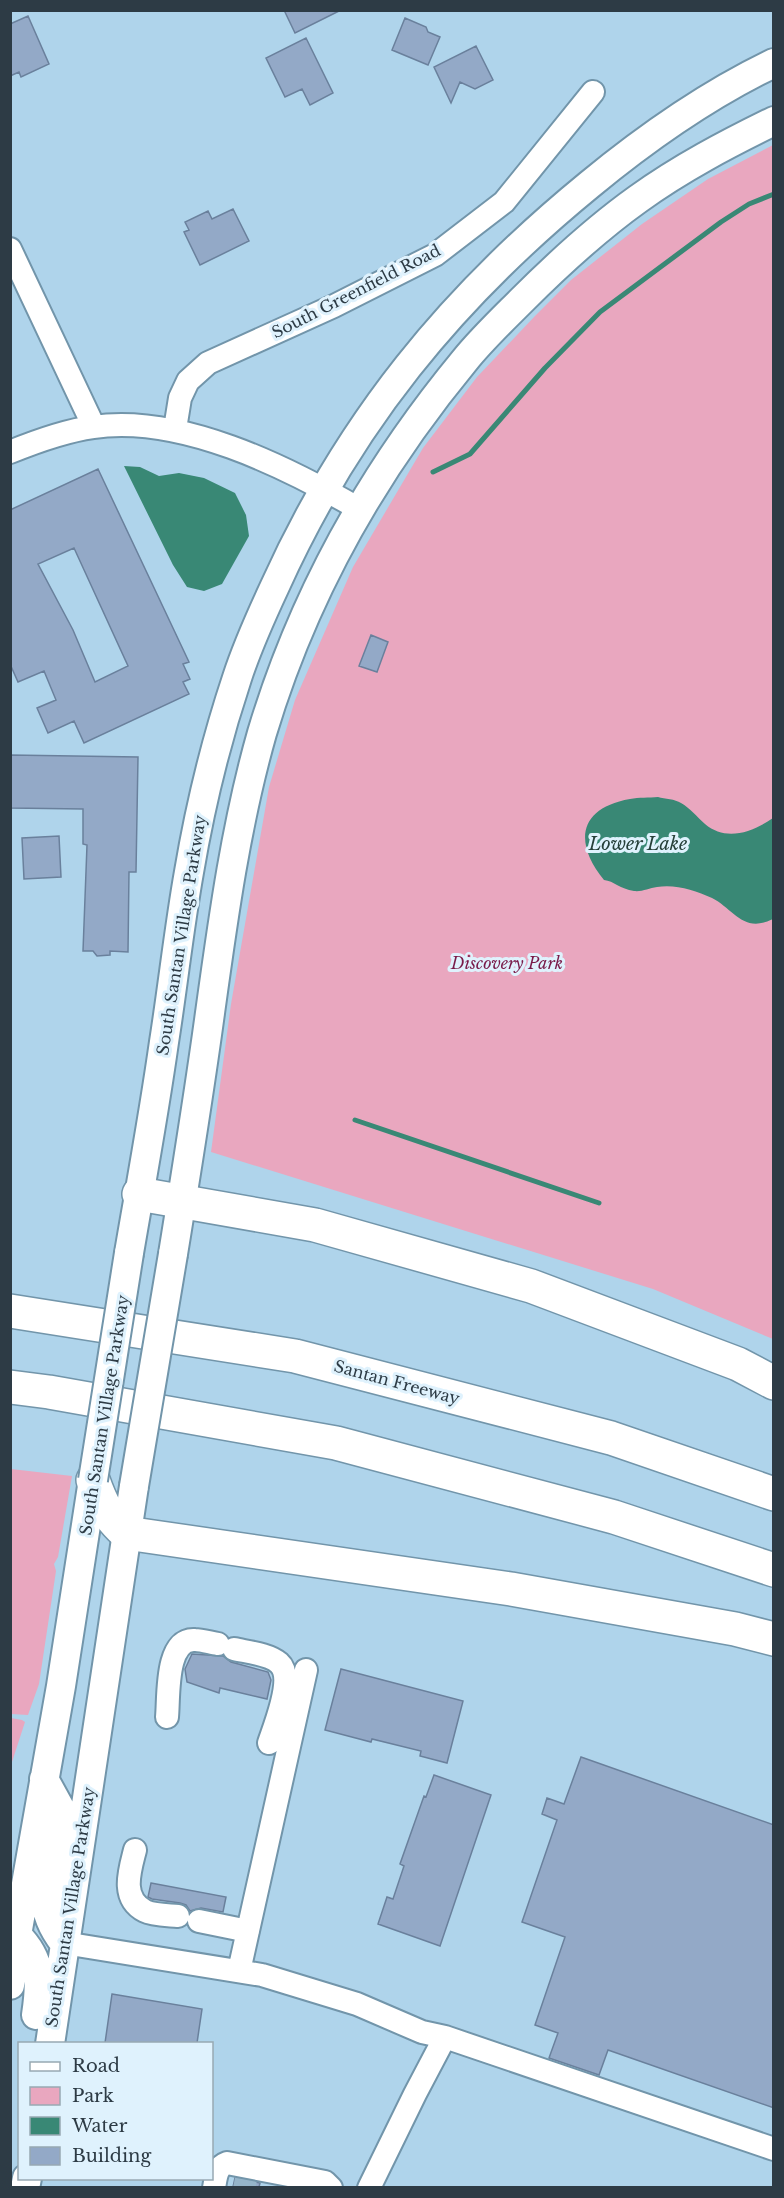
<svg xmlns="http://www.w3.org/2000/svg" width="784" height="2198" font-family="'Libre Baskerville',serif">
<rect width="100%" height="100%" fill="#afd4eb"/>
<path fill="#e9a7bf" d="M 773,145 L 773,1339 L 653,1289 L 211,1152 L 231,1004 L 269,787 L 295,700 L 353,567 L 423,448 L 477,377 L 535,316 L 571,280 L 642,224 L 708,179 Z
M 11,1469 L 72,1476 L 58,1557 L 54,1564 L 56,1571 L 39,1684 L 28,1715 L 11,1714 Z
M 11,1718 L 22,1720 L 25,1722 L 11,1765 Z"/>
<path fill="#398875" d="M 124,466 L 140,467 L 159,476 L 179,473 L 204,478 L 235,493 L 246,515 L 249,536 L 222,584 L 204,591 L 187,587 L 173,565 Z
M 658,797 C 665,799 675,799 681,803 C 690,808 697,817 705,824 C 726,842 753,832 773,818 L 773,919 C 743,934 734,909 712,898 C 695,890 675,884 657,887 C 649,888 642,892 634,891 C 620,889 614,881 604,880 C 573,842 579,808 630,799 C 639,797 649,798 658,797 Z"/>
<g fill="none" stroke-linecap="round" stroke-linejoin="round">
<path stroke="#398875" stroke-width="5" d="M 433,472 L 470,454 L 545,368 L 600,312 L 721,222 L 749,204 L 774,194
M 355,1120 L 599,1203"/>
</g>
<path fill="#93a9c7" stroke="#6a809c" stroke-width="1.5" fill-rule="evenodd" d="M 284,10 L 341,10 L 295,33 Z
M 28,16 L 49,64 L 21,77 L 19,72 L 10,76 L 10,24 Z
M 405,18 L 426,27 L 428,32 L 440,37 L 428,65 L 392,50 Z
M 306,38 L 333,93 L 310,105 L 302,89 L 285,97 L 266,58 Z
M 476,46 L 493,80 L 475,89 L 460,82 L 451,103 L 434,67 Z
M 233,209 L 249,241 L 200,265 L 184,232 L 189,230 L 185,222 L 208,211 L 212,219 Z
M 98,469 L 189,662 L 183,664 L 190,679 L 183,682 L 189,694 L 84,743 L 74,721 L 48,733 L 37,708 L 56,700 L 44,671 L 18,682 L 10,664 L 10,510 ZM 74,548 L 128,666 L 95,682 L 73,630 L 38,564 Z
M 371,635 L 388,642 L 377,672 L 359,666 Z
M 10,755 L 138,757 L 136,872 L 129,872 L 128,952 L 110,951 L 110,955 L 97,956 L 93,951 L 83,951 L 87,845 L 83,844 L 83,809 L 10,808 Z
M 59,836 L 61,877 L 24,879 L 22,838 Z
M 192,1654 L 223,1656 L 231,1662 L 268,1672 L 271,1680 L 267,1699 L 220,1688 L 219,1693 L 187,1682 L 185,1669 Z
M 341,1669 L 463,1701 L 447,1763 L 420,1756 L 421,1751 L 372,1739 L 371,1742 L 325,1730 Z
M 581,1757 L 774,1825 L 774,2108 L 608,2050 L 599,2075 L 549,2058 L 558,2033 L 535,2025 L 565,1937 L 522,1922 L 557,1820 L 542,1814 L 547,1798 L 564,1804 Z
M 434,1775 L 491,1795 L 440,1946 L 378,1924 L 387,1897 L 393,1899 L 404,1866 L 400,1864 L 424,1796 L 426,1797 Z
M 151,1883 L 226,1897 L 223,1912 L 201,1908 L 190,1911 L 186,1905 L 180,1903 L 152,1899 L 148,1897 Z
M 112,1994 L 202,2009 L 197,2043 L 105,2043 Z
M 235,2178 L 260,2183 L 259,2187 L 233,2187 Z"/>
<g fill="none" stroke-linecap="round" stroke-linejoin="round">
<path stroke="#95b5ca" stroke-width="22" stroke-dasharray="22 11" stroke-linecap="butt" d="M 234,2183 L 259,2188"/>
<defs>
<path id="minor" d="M 10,249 L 94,427
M 175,429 L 180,398 L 188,381 L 208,363 L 334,306 L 435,255 L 504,202 L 593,92
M 10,452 C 37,441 64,431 93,427 C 180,414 285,466 359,509
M 234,1649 C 247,1652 269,1654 279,1663 C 295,1677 275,1725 269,1743
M 167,1717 C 169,1697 165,1638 195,1640 C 202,1640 211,1643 218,1644
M 135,1850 C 130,1870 120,1898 145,1911 C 153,1915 168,1915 178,1916
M 199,1921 L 248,1931
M 64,1943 L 262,1975 L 357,2004 L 422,2032 L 445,2037 L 415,2094 L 369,2188
M 239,1971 L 306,1670
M 445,2037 L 774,2149
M 214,2188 C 216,2177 216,2167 227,2163 L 325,2182 L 331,2188"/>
<path id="major" d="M 129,1253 C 141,1183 154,1113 164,1042 C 173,985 179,928 189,872 C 200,807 216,741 237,678 C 247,647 261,616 275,586 C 349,422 451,298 589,185 C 646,138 707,95 774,63
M 173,1254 C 186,1174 199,1094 210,1013 C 223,919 236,824 262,733 C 303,596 374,470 465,360 C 482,339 502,320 521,301 C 558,264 596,229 638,199 C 681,168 727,144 774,121
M 44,1779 L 60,1808 L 45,1896 C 46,1915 53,1929 64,1943
M 17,1935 C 42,1960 41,1982 36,2015
M 10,1985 L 17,1935 L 61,1686 L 93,1480
M 50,2044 L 134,1486
M 25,2188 L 27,2178"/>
<path id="highway" d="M 139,1194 L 315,1225 L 531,1286 L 738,1364 L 774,1383
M 10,1311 L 295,1356 L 611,1438 L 774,1494
M 10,1387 L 49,1392 L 336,1443 L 614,1517 L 774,1570
M 93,1480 C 101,1503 108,1517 126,1533 L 511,1589 L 735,1629 L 774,1639"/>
</defs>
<use href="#minor" stroke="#7295aa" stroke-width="26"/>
<use href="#major" stroke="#7295aa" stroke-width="32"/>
<use href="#highway" stroke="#7295aa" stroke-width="36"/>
<use href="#minor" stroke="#fff" stroke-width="22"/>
<use href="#major" stroke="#fff" stroke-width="28"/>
<use href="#highway" stroke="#fff" stroke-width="33"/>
<defs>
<path id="major-bridge" d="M 93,1480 L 129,1253
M 134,1486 L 173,1254"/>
</defs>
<use href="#major-bridge" stroke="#7295aa" stroke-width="32" stroke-linecap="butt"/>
<use href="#major-bridge" stroke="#fff" stroke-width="28"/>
</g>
<g text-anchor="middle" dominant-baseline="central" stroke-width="6" stroke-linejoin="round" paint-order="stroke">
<g font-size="16" fill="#2d3b45" stroke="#dff2fd">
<text transform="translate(356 291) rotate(-27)">South Greenfield Road</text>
<text transform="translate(181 935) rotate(-81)">South Santan Village Parkway</text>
<text transform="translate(397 1382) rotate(15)">Santan Freeway</text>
<text transform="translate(104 1415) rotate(-81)">South Santan Village Parkway</text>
<text transform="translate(70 1907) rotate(-81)">South Santan Village Parkway</text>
</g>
<g font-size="16" font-style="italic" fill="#791b49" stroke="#dff2fd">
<text x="507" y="963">Discovery Park</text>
</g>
<g font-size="18" font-style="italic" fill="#263f39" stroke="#dff2fd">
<text x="638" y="844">Lower Lake</text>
</g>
</g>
<rect width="784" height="2198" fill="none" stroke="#2d3b45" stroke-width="24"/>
<rect x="18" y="2042" width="195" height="138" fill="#dff2fd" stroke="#98a9b3" stroke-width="1.5"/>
<rect x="30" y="2062" width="30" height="9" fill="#ffffff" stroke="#98a9b3" stroke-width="1.5"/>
<text x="72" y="2072" font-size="18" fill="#2d3b45">Road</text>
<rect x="30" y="2087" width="30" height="18" fill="#e9a7bf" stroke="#98a9b3" stroke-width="1.5"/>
<text x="72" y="2102" font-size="18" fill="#2d3b45">Park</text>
<rect x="30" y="2117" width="30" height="18" fill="#398875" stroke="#98a9b3" stroke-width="1.5"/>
<text x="72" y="2132" font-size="18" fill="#2d3b45">Water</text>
<rect x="30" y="2147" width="30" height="18" fill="#93a9c7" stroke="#98a9b3" stroke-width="1.5"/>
<text x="72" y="2162" font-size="18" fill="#2d3b45">Building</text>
</svg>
